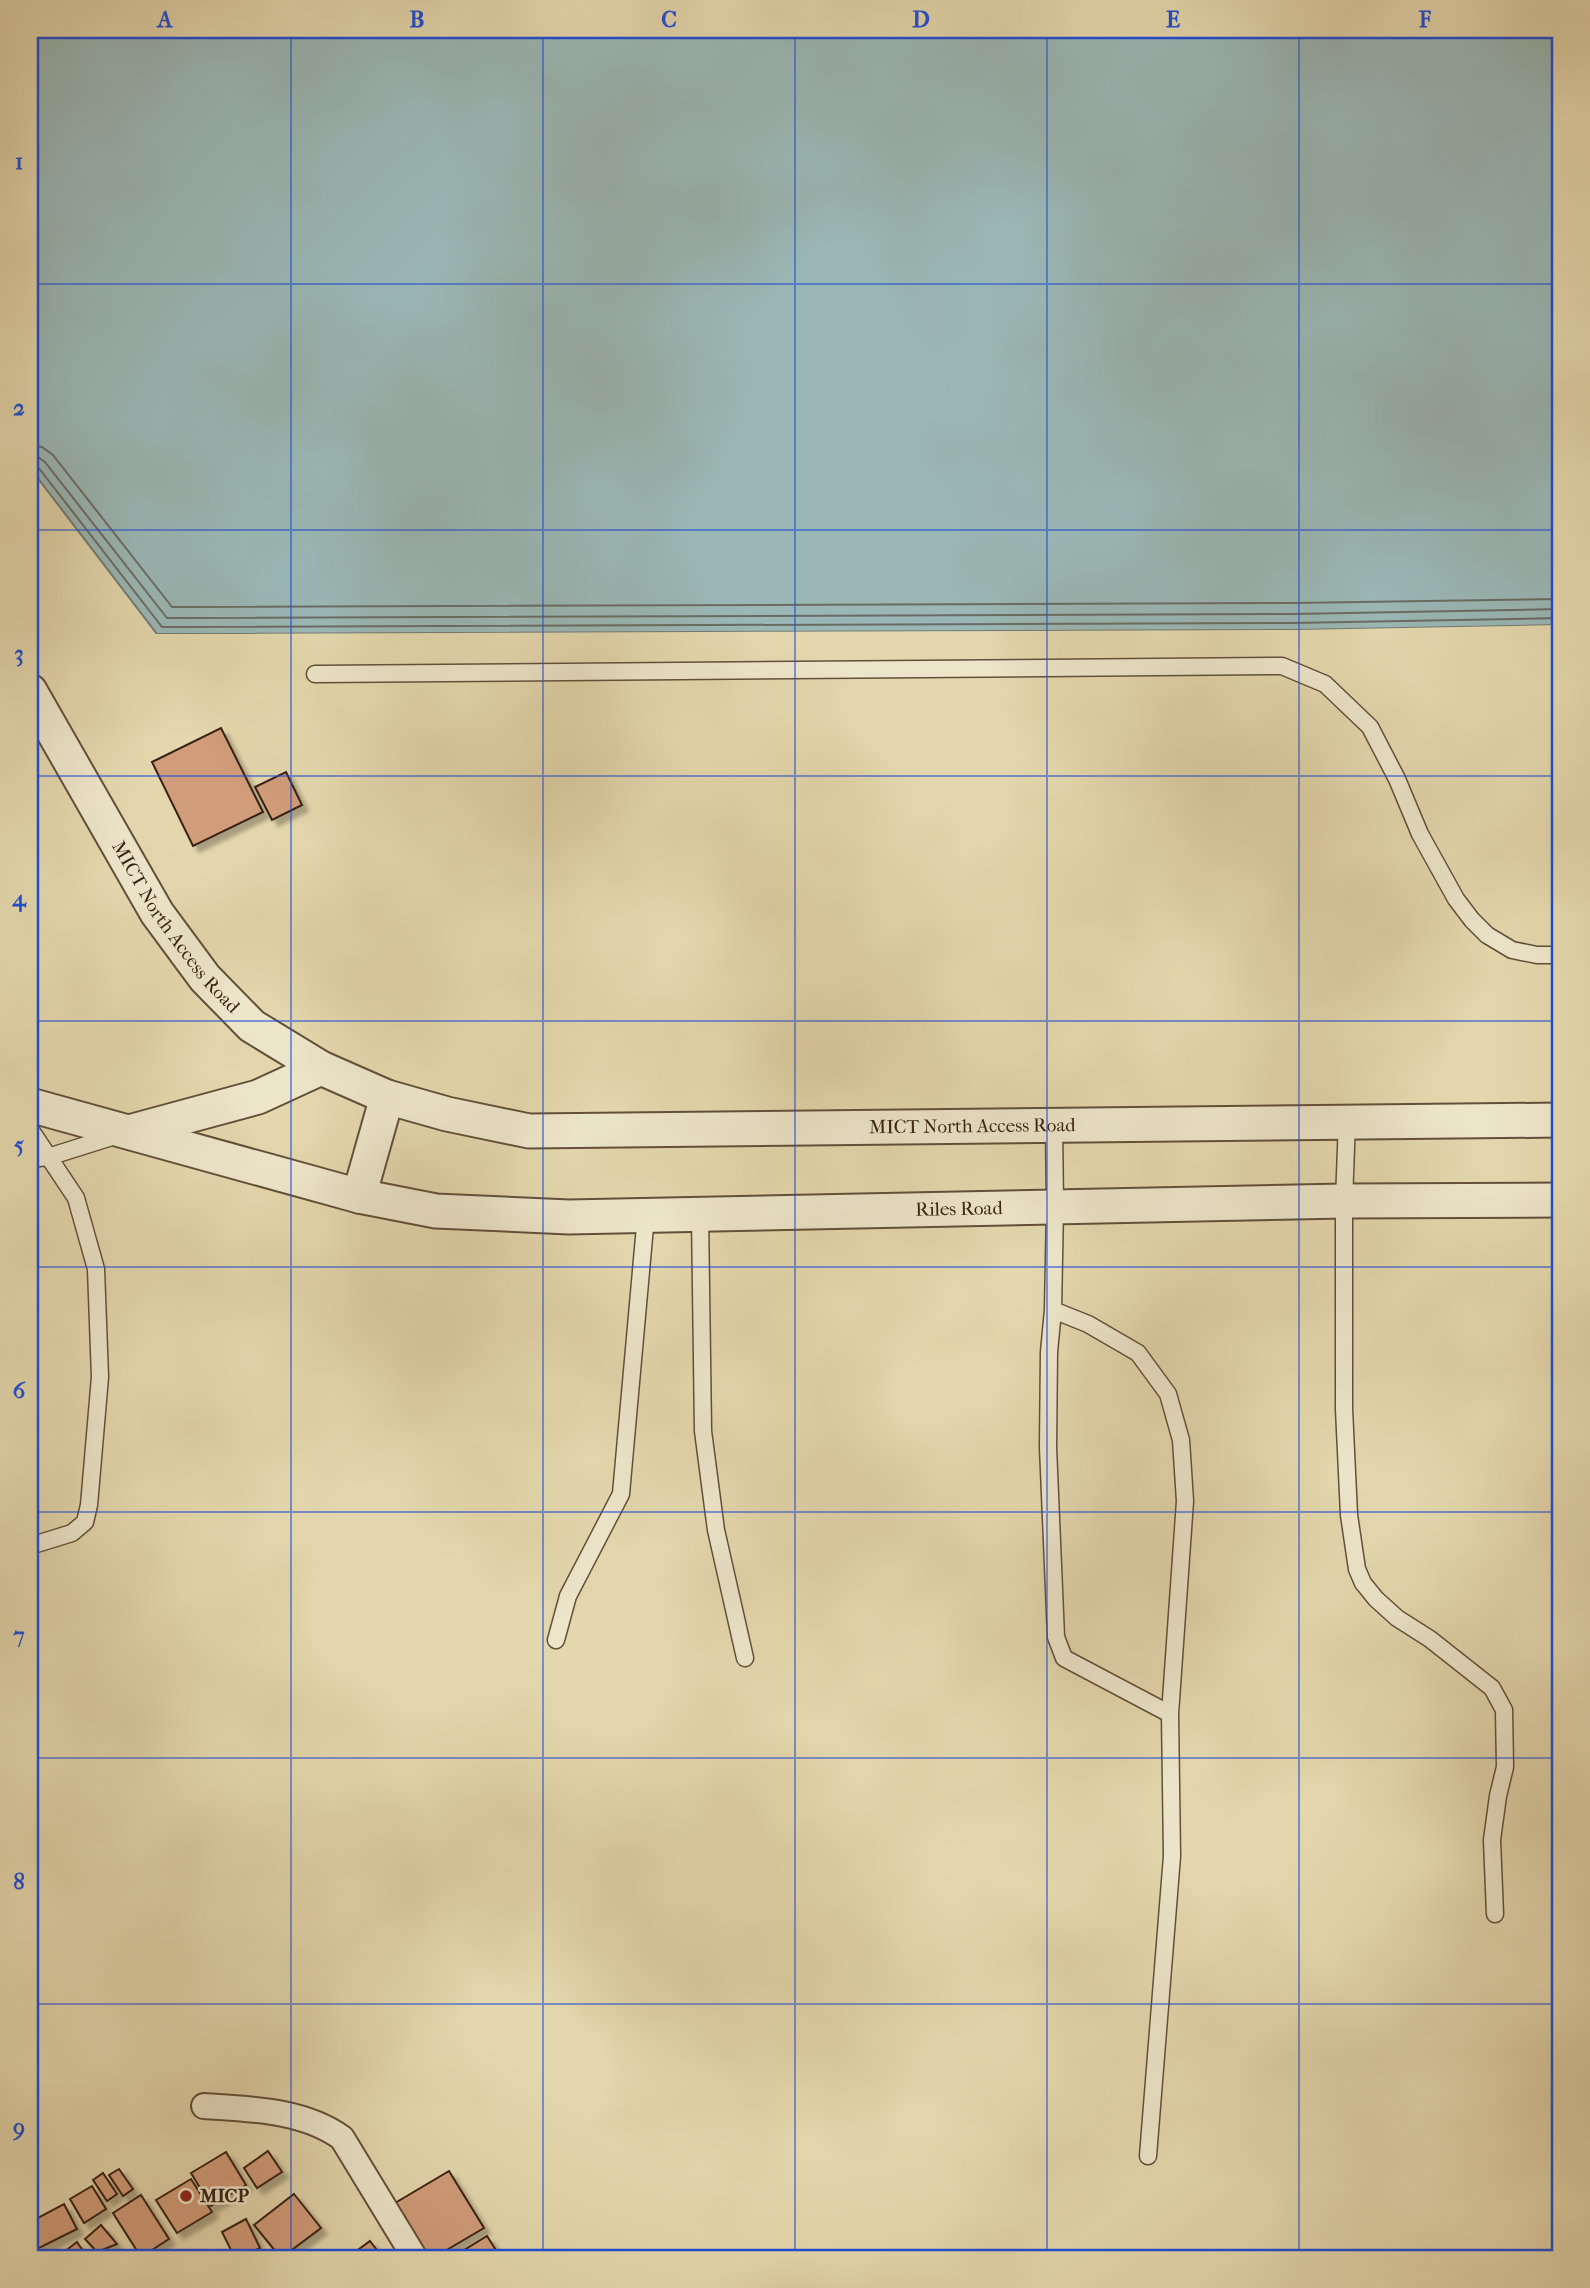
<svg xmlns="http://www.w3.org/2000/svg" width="1590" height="2288" font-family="'IM FELL French Canon',serif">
<defs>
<filter id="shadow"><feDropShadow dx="6" dy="6" stdDeviation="2" flood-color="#0004"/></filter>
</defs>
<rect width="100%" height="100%" fill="#e4d7ad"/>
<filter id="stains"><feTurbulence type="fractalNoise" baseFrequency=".00286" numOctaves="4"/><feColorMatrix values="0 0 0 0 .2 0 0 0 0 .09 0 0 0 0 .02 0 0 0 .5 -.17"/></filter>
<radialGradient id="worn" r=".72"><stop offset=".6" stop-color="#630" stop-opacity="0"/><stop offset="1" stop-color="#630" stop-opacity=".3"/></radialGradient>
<path fill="#9ab7b5" stroke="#737b74" stroke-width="2" d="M 30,30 L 1560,30 L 1560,625 L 1294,630 L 157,634 L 30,468 Z"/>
<path fill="#e4d7ad" d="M 1560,625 L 1560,629 L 1294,633 L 157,637 L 153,634 L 1294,630 Z"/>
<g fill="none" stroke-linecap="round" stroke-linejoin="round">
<path stroke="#6a6c64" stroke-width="2" d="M 30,445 L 42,447 L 53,455 L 172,607 L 1293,603 L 1560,599
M 30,456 L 38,457 L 45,462 L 167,618 L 1293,614 L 1560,609
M 30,464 L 38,467 L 162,627 L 1293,623 L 1560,618"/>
</g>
<path fill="#d19c7a" stroke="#392213" stroke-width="2" filter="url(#shadow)" d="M 221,728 L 263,812 L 193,846 L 152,762 Z
M 286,772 L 302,805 L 272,820 L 255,787 Z
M 268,2151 L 282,2172 L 257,2188 L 244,2168 Z
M 226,2152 L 246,2185 L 211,2206 L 191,2173 Z
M 119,2169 L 133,2189 L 123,2196 L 109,2175 Z
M 449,2171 L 484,2228 L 433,2258 L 422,2258 L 390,2206 Z
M 103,2173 L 117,2194 L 107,2201 L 93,2180 Z
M 191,2179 L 212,2212 L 177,2233 L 156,2200 Z
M 92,2186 L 106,2209 L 84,2223 L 70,2199 Z
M 294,2194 L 321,2228 L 281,2258 L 254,2225 Z
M 141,2195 L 169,2239 L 141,2257 L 113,2213 Z
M 64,2204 L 77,2229 L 37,2249 L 30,2236 L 30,2222 Z
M 246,2219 L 260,2248 L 239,2258 L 235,2258 L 222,2232 Z
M 101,2225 L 117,2244 L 97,2252 L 85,2239 Z
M 487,2236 L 501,2258 L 451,2258 Z
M 370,2241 L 383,2258 L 347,2258 Z
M 77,2242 L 88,2258 L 62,2258 L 60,2255 Z"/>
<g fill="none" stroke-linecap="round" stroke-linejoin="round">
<defs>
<path id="service" d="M 315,674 L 1282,666 L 1325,684 L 1370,727 L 1397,779 L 1420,834 L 1456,899 L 1472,920 L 1487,935 L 1512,950 L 1537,955 L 1560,955
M 1347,1121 L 1344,1201 L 1344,1409 L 1349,1515 L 1357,1569 L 1363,1583 L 1376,1599 L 1397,1618 L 1430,1639 L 1492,1688 L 1504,1710 L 1505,1767 L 1498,1796 L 1492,1840 L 1495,1914
M 1054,1125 L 1055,1207 L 1053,1310 L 1049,1352 L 1048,1447 L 1056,1637 L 1064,1658 L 1170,1714
M 30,1129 L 76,1198 L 96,1269 L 100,1377 L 89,1505 L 85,1522 L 72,1533 L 30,1546
M 30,1159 L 48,1157 L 118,1135
M 700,1215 L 703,1431 L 716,1530 L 745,1658
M 1053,1310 L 1088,1324 L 1138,1353 L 1168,1394 L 1181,1440 L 1185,1501 L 1170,1714 L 1172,1856 L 1148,2156
M 556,1640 L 568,1596 L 621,1494 L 646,1215"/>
<path id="pedestrian" d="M 204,2106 C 250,2109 304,2110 342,2138 L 415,2258"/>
<g id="minor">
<path id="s1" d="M 30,691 L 157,913 L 205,978 L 252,1026 L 321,1068 L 387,1097 L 447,1114 L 529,1131 L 1560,1120"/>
<path id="s2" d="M 30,1105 L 359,1196 L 436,1211 L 569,1217 L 1344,1201 L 1560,1200"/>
<path d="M 129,1132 L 258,1097 L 321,1068"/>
<path d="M 359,1196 L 387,1097"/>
</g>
</defs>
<use href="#service" stroke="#644f3a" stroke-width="19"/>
<use href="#pedestrian" stroke="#644f3a" stroke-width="28"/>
<use href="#minor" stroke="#644f3a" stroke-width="37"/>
<use href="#service" stroke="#ede5ca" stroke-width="16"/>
<use href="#pedestrian" stroke="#ede5ca" stroke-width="24"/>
<use href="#minor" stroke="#ede5ca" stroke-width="33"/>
</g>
<path fill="none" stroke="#1d4ed8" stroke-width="2" stroke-opacity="0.55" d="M 291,30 L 291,2258M 543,30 L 543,2258M 795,30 L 795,2258M 1047,30 L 1047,2258M 1299,30 L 1299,2258M 30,284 L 1560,284M 30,530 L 1560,530M 30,776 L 1560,776M 30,1021 L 1560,1021M 30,1267 L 1560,1267M 30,1512 L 1560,1512M 30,1758 L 1560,1758M 30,2004 L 1560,2004"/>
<circle fill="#8f2418" stroke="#ede5ca" stroke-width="2.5" cx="186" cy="2196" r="7"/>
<g text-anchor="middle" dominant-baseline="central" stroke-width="5" stroke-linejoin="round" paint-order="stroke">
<g font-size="19" fill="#392213" stroke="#ede5ca">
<text stroke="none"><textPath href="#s1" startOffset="278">MICT North Access Road</textPath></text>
<text stroke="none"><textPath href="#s1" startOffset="1146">MICT North Access Road</textPath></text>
<text stroke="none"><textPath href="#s2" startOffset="943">Riles Road</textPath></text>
</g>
<g font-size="19" font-weight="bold" fill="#392213" stroke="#ede5ca" text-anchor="start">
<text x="200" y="2196">MICP</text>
</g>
</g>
<rect width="1590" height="2288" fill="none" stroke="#e4d7ad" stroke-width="77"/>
<rect x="38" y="38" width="1514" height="2212" fill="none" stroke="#1d4ed8" stroke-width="2.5"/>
<g font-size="23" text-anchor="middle" font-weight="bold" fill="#1d4ed8">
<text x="165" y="27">A</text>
<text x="417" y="27">B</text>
<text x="669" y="27">C</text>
<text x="921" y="27">D</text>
<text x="1173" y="27">E</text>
<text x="1425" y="27">F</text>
<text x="19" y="169">1</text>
<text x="19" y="415">2</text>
<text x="19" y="661">3</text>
<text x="19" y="906">4</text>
<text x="19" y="1152">5</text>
<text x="19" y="1398">6</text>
<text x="19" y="1643">7</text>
<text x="19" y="1889">8</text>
<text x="19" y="2135">9</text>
</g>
<rect width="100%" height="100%" filter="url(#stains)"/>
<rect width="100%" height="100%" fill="url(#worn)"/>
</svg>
